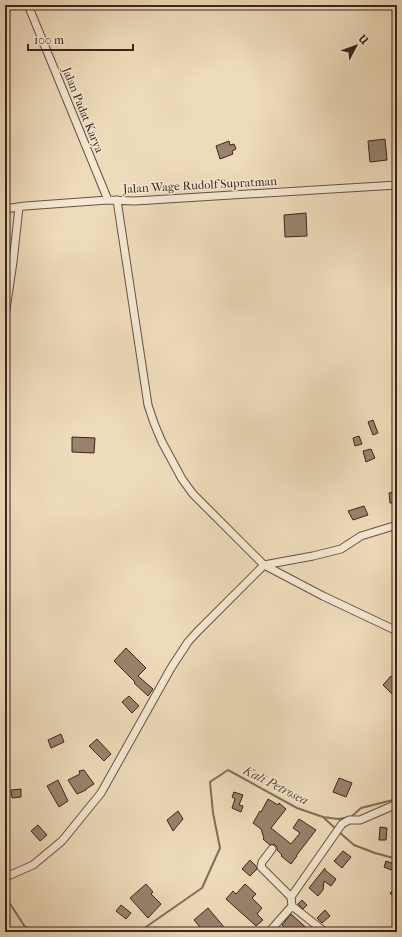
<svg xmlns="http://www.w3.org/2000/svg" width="402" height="937" font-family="'IM FELL French Canon',serif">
<rect width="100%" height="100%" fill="#eedbba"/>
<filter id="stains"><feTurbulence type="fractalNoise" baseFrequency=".005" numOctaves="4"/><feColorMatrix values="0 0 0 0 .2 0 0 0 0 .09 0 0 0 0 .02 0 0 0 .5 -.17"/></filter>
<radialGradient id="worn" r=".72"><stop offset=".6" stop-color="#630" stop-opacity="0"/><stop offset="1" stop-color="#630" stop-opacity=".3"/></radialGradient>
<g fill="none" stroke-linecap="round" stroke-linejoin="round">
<path stroke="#826d5a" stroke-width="2" d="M 323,817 L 338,819 L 351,817 L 361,808 L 397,799
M 339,832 L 354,845 L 375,853 L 397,859
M 5,896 L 25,927 L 41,932
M 134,932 L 143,929 L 202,888 L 220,848 L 213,813 L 210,782 L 228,770 L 297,808 L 323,817 L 336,829"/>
</g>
<path fill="#99836d" stroke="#3c241a" d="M 385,139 L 387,160 L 370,162 L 368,141 Z
M 229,141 L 230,145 L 234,144 L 236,149 L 232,151 L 233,154 L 220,159 L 216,146 Z
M 306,213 L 307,236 L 285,237 L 284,215 Z
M 373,420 L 378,433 L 373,435 L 368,422 Z
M 359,436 L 362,444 L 355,446 L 353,438 Z
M 72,437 L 95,438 L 94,453 L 72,452 Z
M 371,449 L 375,458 L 366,462 L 363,451 Z
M 397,491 L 397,503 L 390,503 L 389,493 Z
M 364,506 L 368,515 L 353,520 L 348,511 Z
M 126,648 L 146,668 L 138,676 L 153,689 L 148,696 L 134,683 L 135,682 L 114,661 Z
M 391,676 L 397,681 L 397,699 L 383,685 Z
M 129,696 L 139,706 L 132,713 L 122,702 Z
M 61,734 L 64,742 L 51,748 L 48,740 Z
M 97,739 L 111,754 L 104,761 L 89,746 Z
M 84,770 L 94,784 L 86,789 L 86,790 L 77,794 L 68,780 L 80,774 L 79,771 Z
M 339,778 L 352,783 L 346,797 L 333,792 Z
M 58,780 L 68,801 L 59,807 L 47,786 Z
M 21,789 L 21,797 L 12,798 L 11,790 Z
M 234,792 L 243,795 L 239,805 L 243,806 L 241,812 L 232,808 L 235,799 L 232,797 Z
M 268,799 L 278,805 L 279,803 L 286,809 L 271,828 L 291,844 L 300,833 L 293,828 L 299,819 L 316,830 L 296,856 L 297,856 L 291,864 L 281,856 L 282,855 L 277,850 L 277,847 L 275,845 L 272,844 L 270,845 L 263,839 L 264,838 L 261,829 L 253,823 L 260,811 L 261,812 Z
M 178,811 L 183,819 L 173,831 L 167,820 Z
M 38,825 L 47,835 L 40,841 L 31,831 Z
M 380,827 L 387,828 L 386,840 L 379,840 Z
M 343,851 L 351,857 L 342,868 L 334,861 Z
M 250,860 L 256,866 L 257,869 L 250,876 L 242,869 Z
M 386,861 L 397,865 L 394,871 L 384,867 Z
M 325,868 L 325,870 L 336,879 L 331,886 L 324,881 L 323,890 L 318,896 L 309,888 Z
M 146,884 L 153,892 L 151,894 L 161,904 L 148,918 L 130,898 Z
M 245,884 L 256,894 L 252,898 L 262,908 L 257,914 L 263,920 L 256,926 L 226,899 L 233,891 L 236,894 Z
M 397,887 L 397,901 L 390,893 Z
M 302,900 L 307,905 L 303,909 L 298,904 Z
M 121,905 L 131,913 L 126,919 L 116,911 Z
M 208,908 L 224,927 L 228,932 L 204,932 L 194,920 Z
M 325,910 L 330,916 L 322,923 L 317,918 Z
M 291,914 L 311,932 L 289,932 L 282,925 Z"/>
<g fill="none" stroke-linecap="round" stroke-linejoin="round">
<defs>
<path id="minor" d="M 28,5 L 108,200
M 117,200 L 148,405 L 154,423 L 162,442 L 182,479 L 193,494 L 264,565 L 323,596 L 397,631
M 5,209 L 25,206 L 108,200 L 135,201 L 397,185
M 5,316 L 13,262 L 19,207
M 272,849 L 262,862 L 261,867 L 291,897
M 5,877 L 8,876 L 33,865 L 62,841 L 101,793 L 171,668 L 188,642 L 197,632 L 264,565 L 313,556 L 341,549 L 361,536 L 397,525
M 292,906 L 325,932
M 269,932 L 292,906 L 291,897 L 342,824 L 349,820 L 360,820 L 397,804"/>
</defs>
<use href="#minor" stroke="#685242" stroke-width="9"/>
<use href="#minor" stroke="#f4e8d2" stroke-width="7"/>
</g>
<g text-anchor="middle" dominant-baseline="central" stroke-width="3" stroke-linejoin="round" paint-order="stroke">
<g font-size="12" fill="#3c241a" stroke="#f4e8d2">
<text transform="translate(83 110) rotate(68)">Jalan Padat Karya</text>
<text transform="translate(200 185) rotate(-3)">Jalan Wage Rudolf Supratman</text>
</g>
<g font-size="13" font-style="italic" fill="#5f483a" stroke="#f4e8d2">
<text transform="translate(276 785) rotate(27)">Kali Petrosea</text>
</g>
</g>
<rect width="402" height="937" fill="none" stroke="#eedbba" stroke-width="20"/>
<rect x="6" y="6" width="390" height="925" fill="none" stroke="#3c241a" stroke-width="2"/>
<rect x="10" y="10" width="382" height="917" fill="none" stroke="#3c241a"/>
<g transform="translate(356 46) rotate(49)" stroke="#f4e8d2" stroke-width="3" paint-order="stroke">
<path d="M0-3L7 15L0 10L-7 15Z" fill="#3c241a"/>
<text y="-6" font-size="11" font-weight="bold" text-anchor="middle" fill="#3c241a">U</text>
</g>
<path d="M28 44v6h105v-6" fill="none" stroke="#3c241a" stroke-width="2"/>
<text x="34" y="44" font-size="12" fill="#3c241a" stroke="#f4e8d2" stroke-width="3" paint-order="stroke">100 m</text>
<rect width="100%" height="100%" filter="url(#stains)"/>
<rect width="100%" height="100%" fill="url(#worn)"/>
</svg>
